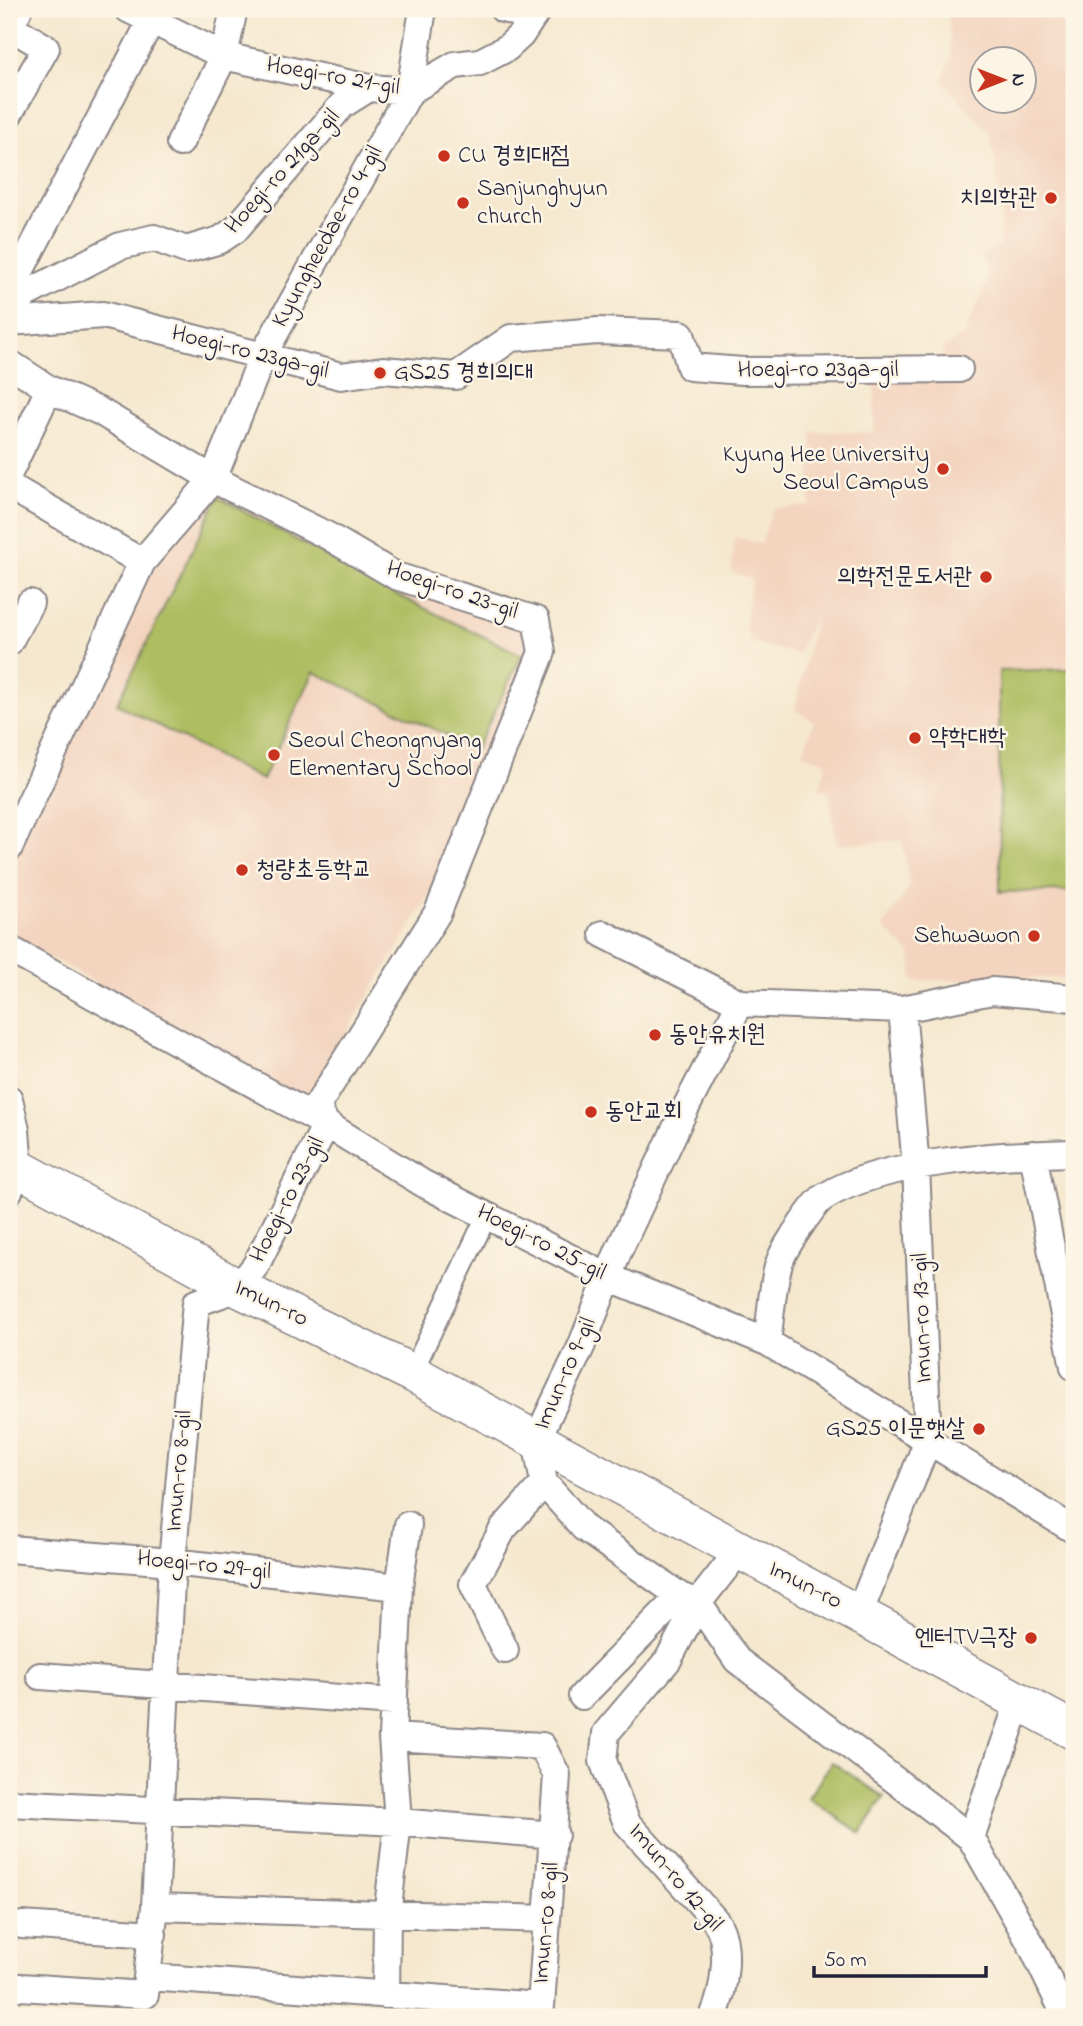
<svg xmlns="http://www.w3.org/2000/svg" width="1083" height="2026" font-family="'Indie Flower','Poor Story',sans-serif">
<rect width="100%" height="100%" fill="#fcf5e5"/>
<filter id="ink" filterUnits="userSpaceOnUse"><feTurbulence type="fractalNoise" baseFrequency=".0143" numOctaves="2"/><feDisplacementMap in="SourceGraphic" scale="14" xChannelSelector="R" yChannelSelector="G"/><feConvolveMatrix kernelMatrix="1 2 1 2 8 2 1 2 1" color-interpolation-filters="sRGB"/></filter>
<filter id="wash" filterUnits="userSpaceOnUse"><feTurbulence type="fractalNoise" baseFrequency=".00686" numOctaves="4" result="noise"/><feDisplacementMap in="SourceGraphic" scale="28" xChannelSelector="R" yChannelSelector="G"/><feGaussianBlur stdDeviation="1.57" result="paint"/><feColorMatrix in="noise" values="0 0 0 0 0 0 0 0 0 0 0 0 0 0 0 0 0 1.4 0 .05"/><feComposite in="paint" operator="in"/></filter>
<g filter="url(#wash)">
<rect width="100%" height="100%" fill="#f5e8cf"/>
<path fill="#f3d4bf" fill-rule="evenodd" d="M 948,9 L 1074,9 L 1074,977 L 913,981 L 911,954 L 883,927 L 910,886 L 902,840 L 837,845 L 829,791 L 819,789 L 827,762 L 802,754 L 814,721 L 795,710 L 816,612 L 798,654 L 751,642 L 745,623 L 752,579 L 731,572 L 735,537 L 761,544 L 773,508 L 810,506 L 812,432 L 874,432 L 875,376 L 942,370 L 943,348 L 964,335 L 989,277 L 982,258 L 983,254 L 1000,246 L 1002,210 L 991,135 L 942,81 L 951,56 ZM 982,60 L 1024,60 L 1024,102 L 982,102 Z
M 215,491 L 392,586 L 519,626 L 531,649 L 426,901 L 315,1085 L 302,1099 L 9,934 L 9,868 L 148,570 Z"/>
<path fill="#adbd60" stroke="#68704e" stroke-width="2" d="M 218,497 L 393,593 L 522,655 L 476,749 L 314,672 L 262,780 L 117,704 Z
M 1074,669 L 1074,891 L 1000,892 L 999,671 Z
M 832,1762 L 884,1797 L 861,1833 L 808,1798 Z"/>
</g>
<g filter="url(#ink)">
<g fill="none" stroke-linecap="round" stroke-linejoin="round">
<defs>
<path id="pedestrian" d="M 412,1373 L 487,1215"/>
<path id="minor" d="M 128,9 L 224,56 L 369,88 L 410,91 L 455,65 L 480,62 L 507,48 L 521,35 L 538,9
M 503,9 L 533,17
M 9,26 L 46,48 L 9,114
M 180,143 L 224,56 L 234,9
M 9,304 L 16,279 L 151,21
M 9,315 L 26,294 L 120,246 L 154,238 L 186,250 L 220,240 L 235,230 L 342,105 L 369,88
M 9,322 L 103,315 L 341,376 L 383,370 L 456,376 L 511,338 L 598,331 L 681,334 L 690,367 L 743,371 L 959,369
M 9,363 L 49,389 L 99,411 L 213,479 L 328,536 L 396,576 L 536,620 L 542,652 L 438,912 L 317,1106 L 326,1124 L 256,1265 L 238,1288 L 196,1303 L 172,1562 L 155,1907 L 145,1995 L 20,1987
M 9,473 L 49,389
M 9,486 L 142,562
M 9,642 L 30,603
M 9,848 L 142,562 L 213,479 L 263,355 L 410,91 L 423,9
M 603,934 L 740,1003
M 9,949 L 326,1124 L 424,1184 L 608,1277 L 767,1342 L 1074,1530
M 9,1099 L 16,1130 L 19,1170 L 9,1191
M 1033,1154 L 1074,1367
M 767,1342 C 771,1318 772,1280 781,1258 C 786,1246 814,1203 824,1197 C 885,1159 1003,1155 1074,1153
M 544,1483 L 584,1528 L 680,1596 L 698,1603 L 668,1660 L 606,1733 L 603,1761 L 627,1823 L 714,1919 C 733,1941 724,1992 713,2017
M 9,1549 L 172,1562 L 399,1587
M 738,1552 L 698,1603 L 737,1660 L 971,1838
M 859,1614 L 928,1440 L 916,1167 L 902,1009
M 505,1650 L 473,1584 L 503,1529 L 544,1483 L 536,1441 L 581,1347 L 618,1252 L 683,1113 L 740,1003 L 902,1009 L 992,991 L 1074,998
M 40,1676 L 394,1702
M 582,1696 L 680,1596
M 1019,1702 L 971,1838 L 1031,1944 L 1066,2017
M 9,1803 L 398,1822 L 555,1835
M 155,1907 L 547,1919
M 22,1925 L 153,1934
M 149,1977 L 541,2006 L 557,1775 L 542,1746 L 392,1737
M 386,1995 L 387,1916 L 398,1822 L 392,1737 L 399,1587 L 408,1525"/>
<path id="secondary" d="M 9,14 L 13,9
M 9,1163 L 238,1288 L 412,1373 L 1074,1731"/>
</defs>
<use href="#pedestrian" stroke="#8c8585" stroke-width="23"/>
<use href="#minor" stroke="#8c8585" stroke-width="30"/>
<use href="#secondary" stroke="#8c8585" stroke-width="40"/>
<use href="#pedestrian" stroke="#fff" stroke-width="19"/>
<use href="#minor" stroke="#fff" stroke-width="26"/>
<use href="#secondary" stroke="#fff" stroke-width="37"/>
</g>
</g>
<g fill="#c8321e" stroke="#fcf5e5" stroke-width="2.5">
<circle cx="444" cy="156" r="7"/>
<circle cx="1051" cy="198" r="7"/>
<circle cx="463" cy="203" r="7"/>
<circle cx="380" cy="373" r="7"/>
<circle cx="943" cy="469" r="7"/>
<circle cx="986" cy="577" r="7"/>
<circle cx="915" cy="738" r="7"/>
<circle cx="274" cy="755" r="7"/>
<circle cx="242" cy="870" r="7"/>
<circle cx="1034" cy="936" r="7"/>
<circle cx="655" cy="1035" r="7"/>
<circle cx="591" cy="1112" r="7"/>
<circle cx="979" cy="1429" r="7"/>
<circle cx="1031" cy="1638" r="7"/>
</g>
<g text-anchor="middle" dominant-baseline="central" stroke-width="5" stroke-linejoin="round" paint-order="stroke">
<g font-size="24" fill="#22223b" stroke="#fcf5e5">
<text transform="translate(333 77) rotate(10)">Hoegi-ro 21-gil</text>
<text transform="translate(283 172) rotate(-48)">Hoegi-ro 21ga-gil</text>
<text transform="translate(328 237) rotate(-61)">Kyungheedae-ro 4-gil</text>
<text transform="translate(250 353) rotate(14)">Hoegi-ro 23ga-gil</text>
<text x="818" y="370">Hoegi-ro 23ga-gil</text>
<text transform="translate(452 591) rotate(19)">Hoegi-ro 23-gil</text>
<text transform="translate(288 1200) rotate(-63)">Hoegi-ro 23-gil</text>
<text transform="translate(541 1243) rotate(27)">Hoegi-ro 25-gil</text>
<text transform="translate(271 1304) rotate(26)">Imun-ro</text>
<text transform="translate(923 1318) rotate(-92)">Imun-ro 13-gil</text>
<text transform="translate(566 1374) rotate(-66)">Imun-ro 9-gil</text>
<text transform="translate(180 1471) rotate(-85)">Imun-ro 8-gil</text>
<text transform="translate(204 1566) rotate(6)">Hoegi-ro 29-gil</text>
<text transform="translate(805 1586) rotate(27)">Imun-ro</text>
<text transform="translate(675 1878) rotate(50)">Imun-ro 12-gil</text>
<text transform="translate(547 1923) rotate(-85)">Imun-ro 8-gil</text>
</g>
<g font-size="24" fill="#22223b" stroke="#fcf5e5" text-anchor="start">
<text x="458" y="156">CU 경희대점</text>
<text x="477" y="189">Sanjunghyun<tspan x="477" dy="28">church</tspan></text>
<text x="1037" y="198" text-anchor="end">치의학관</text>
<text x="394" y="373">GS25 경희의대</text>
<text x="929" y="455" text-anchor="end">Kyung Hee University<tspan x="929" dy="28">Seoul Campus</tspan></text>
<text x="972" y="577" text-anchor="end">의학전문도서관</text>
<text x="929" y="738">약학대학</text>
<text x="288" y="741">Seoul Cheongnyang<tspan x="288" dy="28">Elementary School</tspan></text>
<text x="256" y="870">청량초등학교</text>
<text x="1020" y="936" text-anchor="end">Sehwawon</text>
<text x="669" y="1035">동안유치원</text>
<text x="605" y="1112">동안교회</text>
<text x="965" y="1429" text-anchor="end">GS25 이문햇살</text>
<text x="1017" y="1638" text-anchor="end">엔터TV극장</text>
</g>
</g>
<rect width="1083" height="2026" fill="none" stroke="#fcf5e5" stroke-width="35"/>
<g transform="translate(1003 80) rotate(90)"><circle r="33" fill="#fcf5e5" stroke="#a5a1a1" stroke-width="2"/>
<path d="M0-5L12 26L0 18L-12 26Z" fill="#c8321e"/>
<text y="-10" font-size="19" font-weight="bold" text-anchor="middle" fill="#22223b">N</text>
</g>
<path d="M814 1966v10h172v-10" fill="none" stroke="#22223b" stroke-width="3.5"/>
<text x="824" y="1966" font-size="21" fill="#22223b" stroke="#fcf5e5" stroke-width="5" paint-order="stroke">50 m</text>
</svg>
